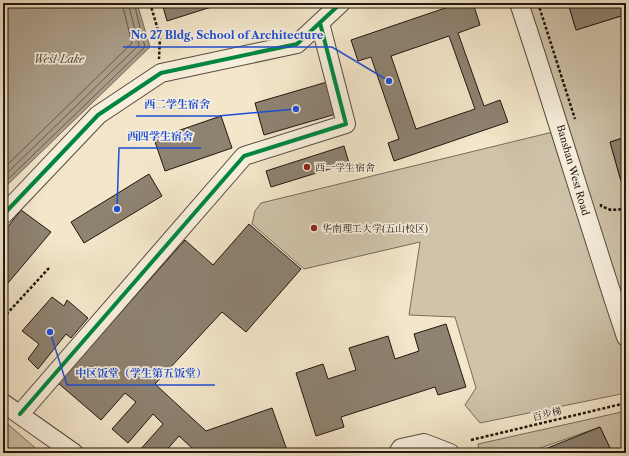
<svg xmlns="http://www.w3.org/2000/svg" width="629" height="456" font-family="'Libre Caslon Text','Noto Serif SC',serif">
<rect width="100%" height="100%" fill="#f3e6ca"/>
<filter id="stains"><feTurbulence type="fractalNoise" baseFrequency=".005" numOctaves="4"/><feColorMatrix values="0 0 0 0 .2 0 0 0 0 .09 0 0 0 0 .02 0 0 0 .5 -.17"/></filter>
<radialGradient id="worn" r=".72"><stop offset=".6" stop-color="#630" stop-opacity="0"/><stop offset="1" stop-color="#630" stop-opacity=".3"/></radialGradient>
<path fill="#cfc3aa" stroke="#786c5d" d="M 519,3 L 568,3 L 576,30 L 621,16 L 626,33 L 626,137 L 610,142 L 621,181 L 626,180 L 626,393 L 480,423 L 465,405 L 476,388 L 455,317 L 409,315 L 420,242 L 304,269 L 252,224 L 255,211 L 261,203 L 561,130 Z
M 626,411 L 626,453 L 612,453 L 600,427 L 526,453 L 479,453 L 478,444 Z
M 3,420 L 41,453 L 3,453 Z"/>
<path fill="#ac9f8b" stroke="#74685a" d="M 3,3 L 137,3 L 150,47 L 3,189 Z"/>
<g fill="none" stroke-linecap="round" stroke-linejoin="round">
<path stroke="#665a4e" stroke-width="1" d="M 3,169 L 132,43 L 122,3
M 3,177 L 139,45 L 128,3
M 3,184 L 145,47 L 134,3"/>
</g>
<path fill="#8e8271" stroke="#211610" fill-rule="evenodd" d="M 162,3 L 224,3 L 167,21 Z
M 460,3 L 473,3 L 480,25 L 458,33 L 484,106 L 500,100 L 508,122 L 394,161 L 388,143 L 399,139 L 371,57 L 358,61 L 351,40 ZM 449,36 L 475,109 L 416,129 L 391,56 Z
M 568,3 L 626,3 L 626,33 L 621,16 L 576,30 Z
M 327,82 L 336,114 L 264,135 L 255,103 Z
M 221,116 L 232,148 L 165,171 L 154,139 Z
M 626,137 L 626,180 L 621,181 L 610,142 Z
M 344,146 L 349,163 L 271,187 L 266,171 Z
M 149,174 L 162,196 L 84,243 L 71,222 Z
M 21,210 L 51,232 L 3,289 L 3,233 Z
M 249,224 L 301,269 L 246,332 L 222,312 L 155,384 L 206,431 L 272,408 L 288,453 L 190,453 L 193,449 L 179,436 L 164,453 L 141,453 L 139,451 L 163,424 L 153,414 L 128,443 L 112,429 L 136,402 L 125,393 L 101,420 L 58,383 L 185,240 L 213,265 Z
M 52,297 L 64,306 L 67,300 L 88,318 L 71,338 L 66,334 L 38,369 L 28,359 L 39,344 L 22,331 Z
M 446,324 L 466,387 L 438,395 L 435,387 L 341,417 L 344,427 L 316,436 L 296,373 L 323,364 L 328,379 L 356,370 L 349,348 L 388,336 L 395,359 L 419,351 L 414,334 Z
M 600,427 L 610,448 L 601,453 L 535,453 Z"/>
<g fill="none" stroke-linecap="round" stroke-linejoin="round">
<defs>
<path id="minor" d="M 519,3 C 556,114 589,226 626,337
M 3,215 L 98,115 L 161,73 L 297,44 L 341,3
M 3,403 L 74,453
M 20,414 L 244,156 L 346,124 L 320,23
M 398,453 L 401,448 L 424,443 L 450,453"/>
</defs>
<use href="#minor" stroke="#564a3e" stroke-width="20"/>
<path stroke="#211610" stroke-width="2.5" stroke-dasharray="3 2" stroke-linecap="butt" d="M 150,3 L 160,37 L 159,59
M 538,3 L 575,119
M 601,204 L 601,206 L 611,210 L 626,209
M 3,318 L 49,268
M 471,440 L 626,403"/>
<use href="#minor" stroke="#f7efdd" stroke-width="18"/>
<defs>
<path id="cycleway" d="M 3,215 L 98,115 L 161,73 L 297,44 L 341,3
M 20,414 L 244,156 L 346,124 L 320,23"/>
</defs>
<use href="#cycleway" stroke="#f7efdd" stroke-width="6"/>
<use href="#cycleway" stroke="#00873e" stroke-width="4"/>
</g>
<g fill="#8f2418" stroke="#f7efdd" stroke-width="1.5">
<circle cx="307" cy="167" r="4"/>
<circle cx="314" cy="228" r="4"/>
</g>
<g text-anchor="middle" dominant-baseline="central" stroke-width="3.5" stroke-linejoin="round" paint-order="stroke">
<g font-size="10" fill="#211610" stroke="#f7efdd" text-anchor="start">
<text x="315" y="167">西一学生宿舍</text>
<text x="322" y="228">华南理工大学(五山校区)</text>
</g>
<g font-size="10" fill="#211610" stroke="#f7efdd">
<text transform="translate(573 170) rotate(74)">Banshan West Road</text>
<text transform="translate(547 414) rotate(-14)">百步梯</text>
</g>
<g font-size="11" font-style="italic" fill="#594d41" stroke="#f7efdd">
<text x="59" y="59">West Lake</text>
</g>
</g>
<path fill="none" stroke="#1d4ed8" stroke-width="1.5" d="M389 81L332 47H123M296 109L218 116H136M117 209L119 148H201M50 332L67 385H215"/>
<g fill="#1d4ed8" stroke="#f7efdd" stroke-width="1.5">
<circle cx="389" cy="81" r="4"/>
<circle cx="296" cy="109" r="4"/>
<circle cx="117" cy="209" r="4"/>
<circle cx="50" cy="332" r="4"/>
</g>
<g font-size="11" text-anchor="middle" font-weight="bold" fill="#1d4ed8" stroke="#f7efdd" stroke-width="3.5" stroke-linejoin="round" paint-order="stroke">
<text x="227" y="39">No 27 Bldg, School of Architecture</text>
<text x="177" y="108">西二学生宿舍</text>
<text x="160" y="140">西四学生宿舍</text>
<text x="141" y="377">中区饭堂（学生第五饭堂）</text>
</g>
<rect width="629" height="456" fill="none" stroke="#f3e6ca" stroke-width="16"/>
<rect x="4" y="4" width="621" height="448" fill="none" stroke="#211610" stroke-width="2"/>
<rect x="8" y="8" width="613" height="440" fill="none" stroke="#211610"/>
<rect width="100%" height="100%" filter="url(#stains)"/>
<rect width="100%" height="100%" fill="url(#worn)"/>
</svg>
